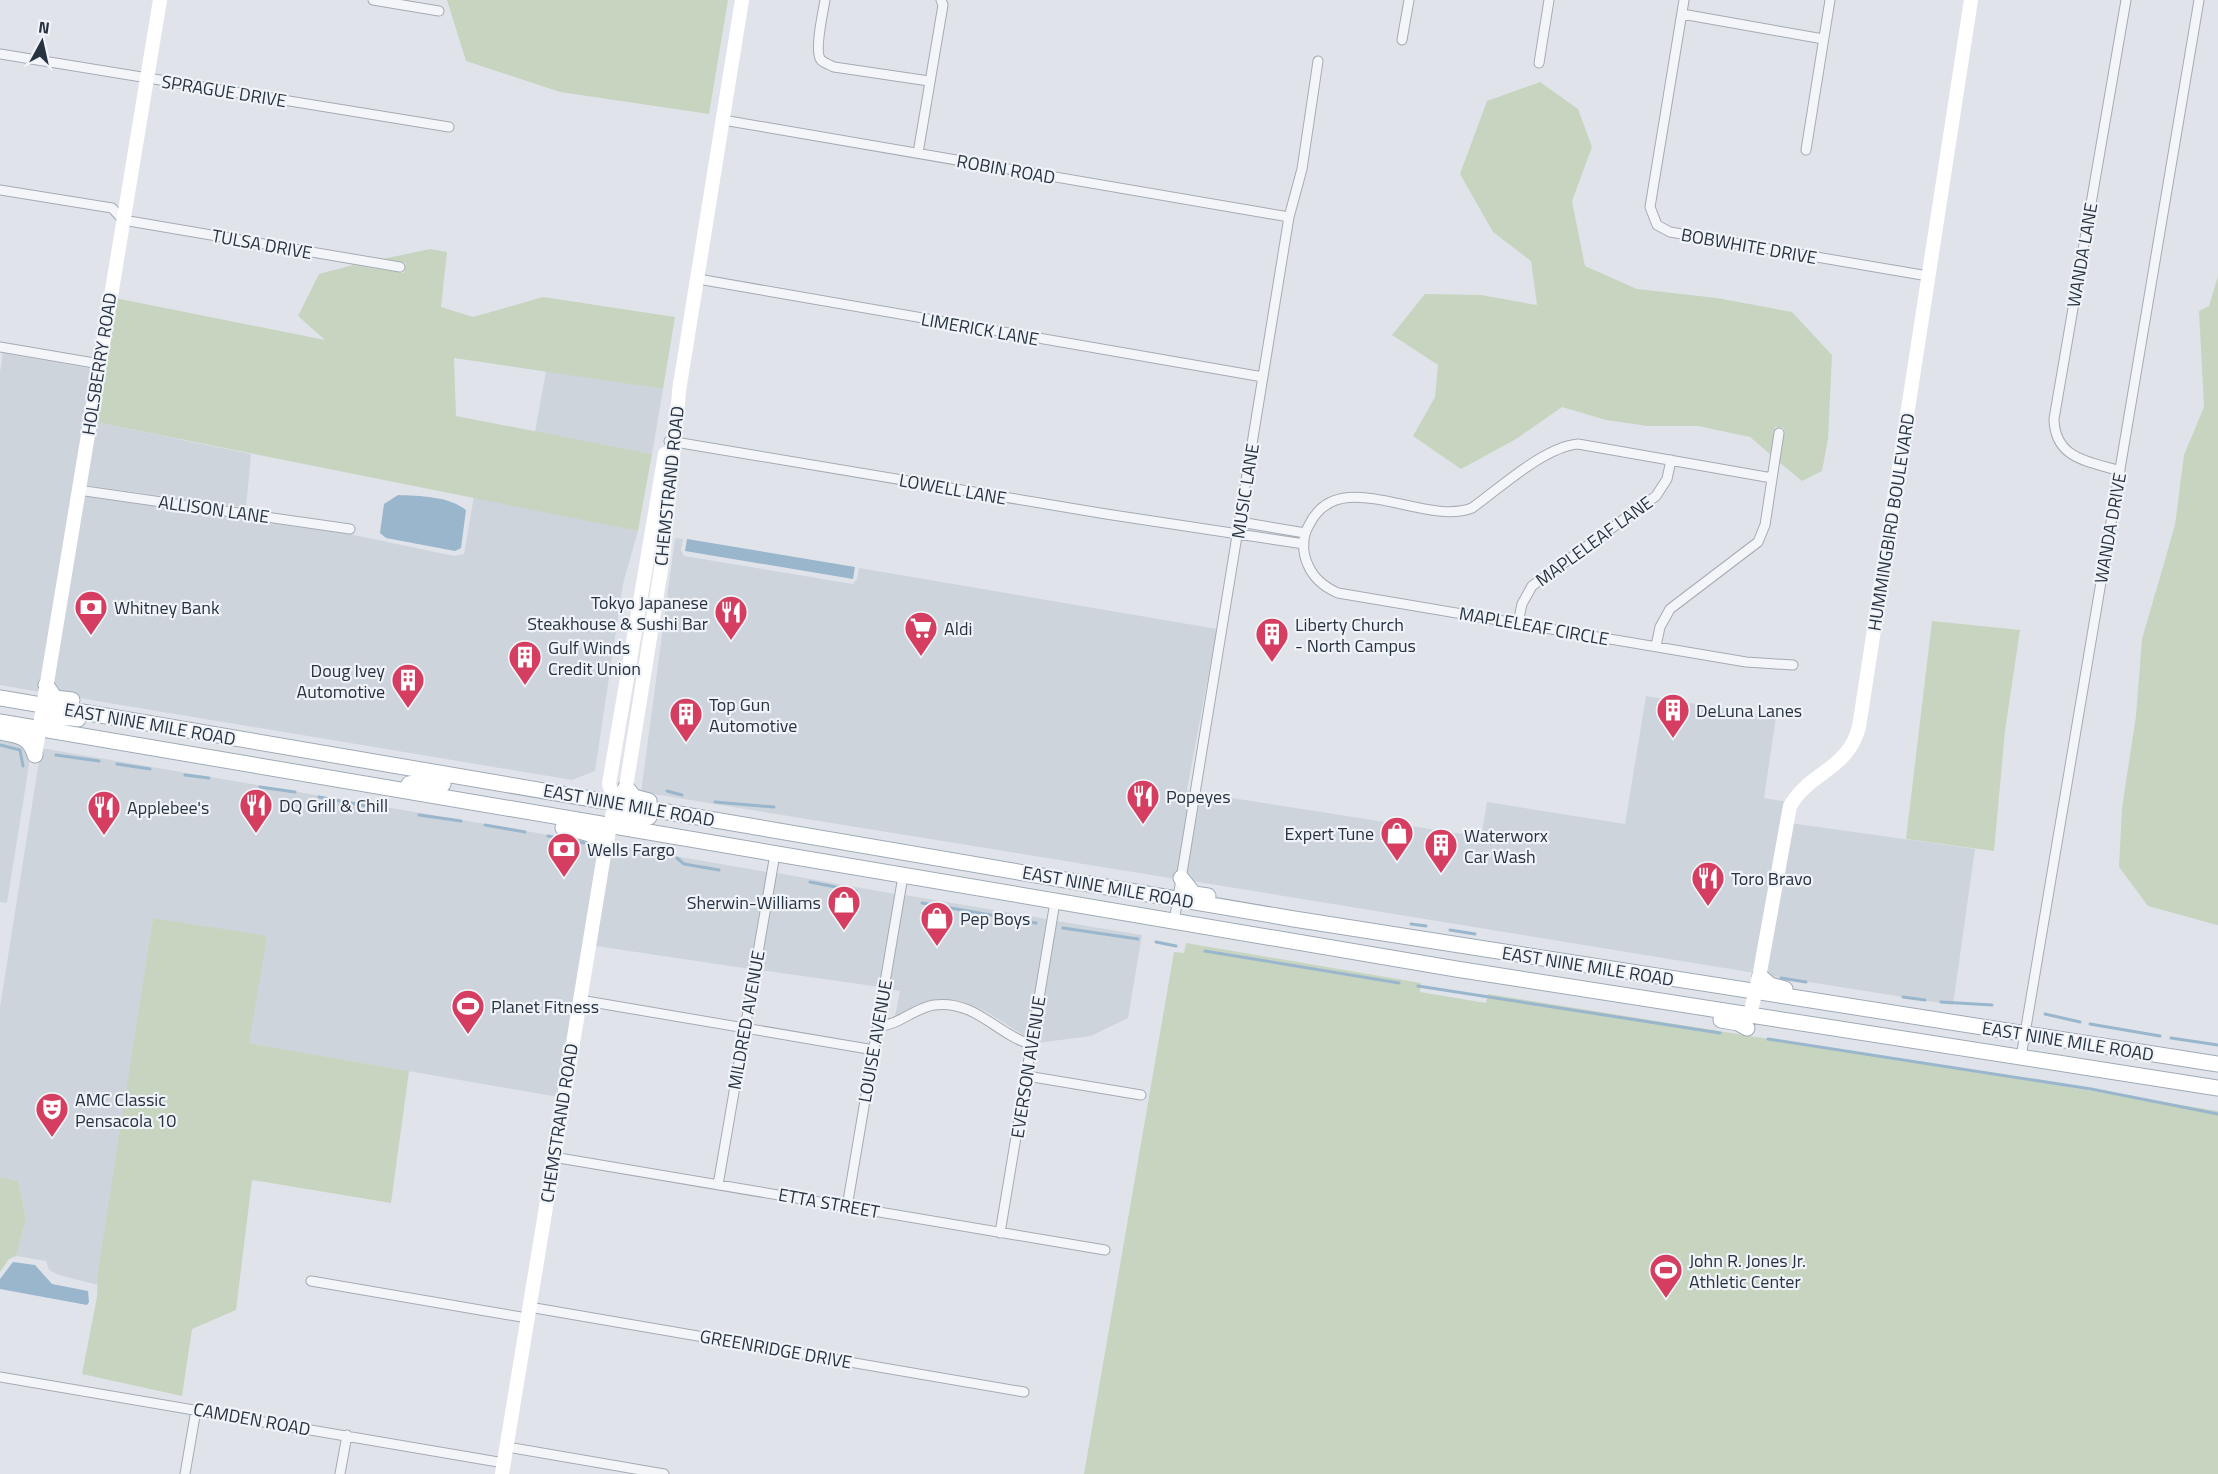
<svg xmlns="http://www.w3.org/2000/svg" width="2218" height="1474" font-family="'Titillium Web',sans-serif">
<rect width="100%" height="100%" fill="#e0e4ea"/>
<path fill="#ced4dc" d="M 3,353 L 94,369 L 40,692 L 0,685 L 0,372 Z
M 546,371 L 663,389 L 652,454 L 535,432 Z
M 95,422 L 251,454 L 246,508 L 84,485 Z
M 82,496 L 354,535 L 454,556 L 464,554 L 474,496 L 638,531 L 623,584 L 595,771 L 572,780 L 49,693 Z
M 675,538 L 683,539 L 681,550 L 684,556 L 853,584 L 857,579 L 859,568 L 1217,629 L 1187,790 L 1191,791 L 1176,879 L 641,792 Z
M 1646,696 L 1776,717 L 1764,798 L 1787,802 L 1781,817 L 1755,973 L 1186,880 L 1200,793 L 1481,837 L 1487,802 L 1625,824 Z
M 0,741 L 32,746 L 7,903 L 0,902 Z
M 41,748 L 602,844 L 558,1097 L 248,1043 L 153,918 L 98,1285 L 59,1275 L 49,1270 L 46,1261 L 16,1256 L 26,1219 L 18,1181 L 0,1177 L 0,1007 Z
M 1790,823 L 1975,849 L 1953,1005 L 1765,975 Z
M 611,845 L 767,872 L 750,969 L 596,946 Z
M 777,873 L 895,894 L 880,987 L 760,970 Z
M 905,895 L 1047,919 L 1028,1038 L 987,1012 L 962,1001 L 933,1000 L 918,1004 L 895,1016 L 900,991 L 889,989 Z
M 1057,921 L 1142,935 L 1128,1018 L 1091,1036 L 1037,1043 Z"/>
<path fill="#c7d4c0" d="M 447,0 L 728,0 L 709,114 L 560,92 L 466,61 Z
M 1540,82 L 1578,109 L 1592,147 L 1572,201 L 1585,266 L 1637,289 L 1717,298 L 1792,312 L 1832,355 L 1828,439 L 1822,471 L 1802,481 L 1779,462 L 1784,428 L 1775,427 L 1771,455 L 1750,437 L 1698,426 L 1648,426 L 1606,420 L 1562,407 L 1516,439 L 1461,469 L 1413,436 L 1435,397 L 1438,365 L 1392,335 L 1425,294 L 1481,295 L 1537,305 L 1531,261 L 1493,232 L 1460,174 L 1487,101 Z
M 430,249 L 447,252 L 441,307 L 473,317 L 543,297 L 675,317 L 663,389 L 454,358 L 456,416 L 652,454 L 638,531 L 95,422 L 115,298 L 325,340 L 298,316 L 319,274 L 353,265 L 404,273 L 406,263 L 383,259 Z
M 2218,276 L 2218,925 L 2217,925 L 2148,906 L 2119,867 L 2122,808 L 2136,716 L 2142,639 L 2175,525 L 2184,455 L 2204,407 L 2199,311 L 2209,306 Z
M 1932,621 L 2020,630 L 2005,731 L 1994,851 L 1906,839 Z
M 153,918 L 267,936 L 249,1043 L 409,1071 L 391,1203 L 252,1180 L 236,1310 L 192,1329 L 182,1396 L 82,1374 L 97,1297 L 98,1272 Z
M 1186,943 L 1421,983 L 1420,992 L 1486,1003 L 1488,994 L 2218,1111 L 2218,1474 L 1084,1474 L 1174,952 L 1184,953 Z
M 0,1177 L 18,1181 L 26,1219 L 16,1256 L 9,1259 L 0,1272 Z"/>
<path fill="#99b6cc" d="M 398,495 C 419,496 449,496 466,510 L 461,548 L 455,551 L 386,538 L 380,533 L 384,504 Z
M 687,539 L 855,567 L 853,579 L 685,551 Z
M 13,1262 L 35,1265 L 52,1284 L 88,1291 L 89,1302 L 87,1305 L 0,1289 L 0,1279 Z"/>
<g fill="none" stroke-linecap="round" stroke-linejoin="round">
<path stroke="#99b6cc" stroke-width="3" d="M 0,745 L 20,750 L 23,766
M 56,755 L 99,761
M 117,764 L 150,769
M 185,775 L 209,778
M 260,787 L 295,792
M 667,791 L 682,795
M 319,797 L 388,810
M 715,802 L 774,807
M 419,815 L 461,821
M 485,825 L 525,832
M 548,836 L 584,843
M 677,858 L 684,864 L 719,870
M 810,882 L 856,891
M 922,903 L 1036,923
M 1411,924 L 1426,926
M 1063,928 L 1138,939
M 1450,930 L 1475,934
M 1156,942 L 1176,946
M 1205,951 L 1399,983
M 1781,978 L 1806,982
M 1418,986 L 1720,1033
M 1903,997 L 1925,1000
M 1941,1002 L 1992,1005
M 2045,1014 L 2080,1022
M 2090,1024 L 2160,1036
M 2171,1038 L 2218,1045
M 1768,1039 L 2091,1089 L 2218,1114"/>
<defs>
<path id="street" d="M 373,0 L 439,11
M 825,0 C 823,12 814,52 821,60 C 824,63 830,65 834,67 L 929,81
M 1684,0 L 1650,207 L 1657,225 L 1670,232 L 1928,276
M 1682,14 L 1823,39
M 1402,40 L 1409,0
M 0,54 L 449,127
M 1539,63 L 1549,0
M 723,120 L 1289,217
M 1806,150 L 1830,0
M 918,153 L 943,5 L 941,0
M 0,190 L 112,208 L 123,220 L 400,267
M 698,279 L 1263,377
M 0,347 L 100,364
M 669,441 L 1106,514 L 1304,544
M 2120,471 C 2088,461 2055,459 2054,419 L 2126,0
M 1772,478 L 1578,444 C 1544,447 1500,488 1472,508 C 1423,527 1339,463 1309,525 C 1302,537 1302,552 1308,565 C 1314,579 1324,587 1338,593 L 1746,662 L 1793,665
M 78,490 L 350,529
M 1240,522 L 1305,533
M 1518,623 L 1522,604 L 1532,586 L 1656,496 L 1667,479 L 1671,460
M 1656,646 L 1660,627 L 1670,609 L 1758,542 L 1765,525 L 1779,433
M 1174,922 L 1289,217 L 1302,169 L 1318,61
M 580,1000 L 874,1050
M 878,1026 C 898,1026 914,1008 934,1005 C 976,1000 996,1034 1032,1045
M 2021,1057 L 2199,0
M 1027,1076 L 1141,1095
M 553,1157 L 1105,1250
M 718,1185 L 775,854
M 847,1207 L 903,876
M 1000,1233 L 1055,902
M 311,1281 L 527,1318
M 529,1307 L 1024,1392
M 0,1377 L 504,1463
M 507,1447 L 664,1474
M 185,1474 L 196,1410
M 340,1474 L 347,1435"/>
<path id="primary" d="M 46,685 L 55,698 L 72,700
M 0,698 L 1294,919 L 2218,1064
M 0,722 L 1456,969 L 2218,1088
M 39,729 C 51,718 62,716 78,719
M 0,732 C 17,735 30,736 35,755
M 409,784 L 426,781 L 443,784
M 626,787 L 634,797 L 649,801
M 611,827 L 621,817 L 649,817
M 563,828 C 579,831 601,833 605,850
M 1181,878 L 1194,894 L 1208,896
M 1760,976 L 1770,985 L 1785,989
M 1721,1020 L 1738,1023 L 1747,1028"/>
</defs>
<use href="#street" stroke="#a5abb4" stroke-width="11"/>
<use href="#primary" stroke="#9eaab6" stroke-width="17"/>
<use href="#street" stroke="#f3f5f8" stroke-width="9"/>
<path stroke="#fff" stroke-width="14" d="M 679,391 L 742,0
M 35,755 L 160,0
M 615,803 L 609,784 L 665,454
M 1750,1015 L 1760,972 L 1790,806 C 1810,771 1848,770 1859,727 L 1971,0
M 502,1474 L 604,855 L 615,803 L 626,787 L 663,557 L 680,383"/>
<use href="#primary" stroke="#fff" stroke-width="15"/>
</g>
<defs>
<symbol id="bank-pin" viewBox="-11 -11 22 30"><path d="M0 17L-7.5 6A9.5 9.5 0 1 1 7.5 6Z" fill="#d53e61" stroke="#f0f3f7"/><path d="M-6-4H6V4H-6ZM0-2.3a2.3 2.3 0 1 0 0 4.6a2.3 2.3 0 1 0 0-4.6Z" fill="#fff"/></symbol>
<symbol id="restaurant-pin" viewBox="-11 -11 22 30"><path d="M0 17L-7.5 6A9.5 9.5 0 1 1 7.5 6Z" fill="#d53e61" stroke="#f0f3f7"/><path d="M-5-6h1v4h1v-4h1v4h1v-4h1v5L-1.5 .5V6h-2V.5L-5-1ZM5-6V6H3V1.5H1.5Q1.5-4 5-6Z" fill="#fff"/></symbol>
<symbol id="supermarket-pin" viewBox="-11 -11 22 30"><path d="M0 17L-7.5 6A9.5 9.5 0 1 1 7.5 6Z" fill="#d53e61" stroke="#f0f3f7"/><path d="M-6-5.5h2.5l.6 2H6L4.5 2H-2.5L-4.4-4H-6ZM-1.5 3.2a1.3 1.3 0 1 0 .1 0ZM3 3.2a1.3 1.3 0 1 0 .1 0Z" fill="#fff"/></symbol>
<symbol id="building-pin" viewBox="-11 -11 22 30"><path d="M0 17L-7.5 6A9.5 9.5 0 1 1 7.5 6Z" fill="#d53e61" stroke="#f0f3f7"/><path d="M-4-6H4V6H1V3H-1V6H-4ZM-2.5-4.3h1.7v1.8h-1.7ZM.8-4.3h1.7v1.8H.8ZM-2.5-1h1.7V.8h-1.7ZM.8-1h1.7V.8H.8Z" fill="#fff"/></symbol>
<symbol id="shop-pin" viewBox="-11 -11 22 30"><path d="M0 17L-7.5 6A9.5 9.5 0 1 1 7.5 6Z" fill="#d53e61" stroke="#f0f3f7"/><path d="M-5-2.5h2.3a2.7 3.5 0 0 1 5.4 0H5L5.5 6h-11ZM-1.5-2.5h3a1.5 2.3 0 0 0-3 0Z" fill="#fff"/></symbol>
<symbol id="stadium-pin" viewBox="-11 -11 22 30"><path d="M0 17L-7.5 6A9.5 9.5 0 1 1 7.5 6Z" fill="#d53e61" stroke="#f0f3f7"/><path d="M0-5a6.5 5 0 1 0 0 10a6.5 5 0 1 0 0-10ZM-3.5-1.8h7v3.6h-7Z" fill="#fff"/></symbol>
<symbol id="theatre-pin" viewBox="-11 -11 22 30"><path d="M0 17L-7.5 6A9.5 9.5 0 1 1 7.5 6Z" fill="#d53e61" stroke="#f0f3f7"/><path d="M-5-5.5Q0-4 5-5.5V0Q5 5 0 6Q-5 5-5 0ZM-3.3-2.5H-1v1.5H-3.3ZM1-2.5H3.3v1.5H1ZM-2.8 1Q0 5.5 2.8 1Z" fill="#fff"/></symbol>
</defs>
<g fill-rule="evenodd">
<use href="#bank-pin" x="72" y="588" width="38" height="52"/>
<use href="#restaurant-pin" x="712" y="593" width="38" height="52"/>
<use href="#supermarket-pin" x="902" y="609" width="38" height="52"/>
<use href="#building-pin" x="1253" y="615" width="38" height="52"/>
<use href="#building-pin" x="506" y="638" width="38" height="52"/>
<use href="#building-pin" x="389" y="661" width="38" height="52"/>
<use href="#building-pin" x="1654" y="691" width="38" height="52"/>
<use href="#building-pin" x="667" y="695" width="38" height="52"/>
<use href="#restaurant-pin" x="1124" y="777" width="38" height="52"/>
<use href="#restaurant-pin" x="237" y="786" width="38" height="52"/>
<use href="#restaurant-pin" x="85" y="788" width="38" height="52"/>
<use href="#shop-pin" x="1378" y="814" width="38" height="52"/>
<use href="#building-pin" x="1422" y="826" width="38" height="52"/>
<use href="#bank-pin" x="545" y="830" width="38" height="52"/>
<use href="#restaurant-pin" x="1689" y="859" width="38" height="52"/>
<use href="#shop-pin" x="825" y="883" width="38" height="52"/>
<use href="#shop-pin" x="918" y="899" width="38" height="52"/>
<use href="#stadium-pin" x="449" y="987" width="38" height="52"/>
<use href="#theatre-pin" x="33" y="1090" width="38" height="52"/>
<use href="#stadium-pin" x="1647" y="1251" width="38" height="52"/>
</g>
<g text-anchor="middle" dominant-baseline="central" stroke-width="4.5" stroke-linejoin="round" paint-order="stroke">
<g font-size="18" fill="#283342" stroke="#f0f3f7">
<text transform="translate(224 91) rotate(9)">SPRAGUE DRIVE</text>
<text transform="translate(1006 169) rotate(10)">ROBIN ROAD</text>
<text transform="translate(262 244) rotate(10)">TULSA DRIVE</text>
<text transform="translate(1749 246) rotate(10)">BOBWHITE DRIVE</text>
<text transform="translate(2082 255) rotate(-80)">WANDA LANE</text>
<text transform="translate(980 329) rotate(10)">LIMERICK LANE</text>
<text transform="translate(99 364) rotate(-81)">HOLSBERRY ROAD</text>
<text transform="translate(669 486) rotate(-84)">CHEMSTRAND ROAD</text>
<text transform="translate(953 489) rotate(10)">LOWELL LANE</text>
<text transform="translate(1245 491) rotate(-81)">MUSIC LANE</text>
<text transform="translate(214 509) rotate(8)">ALLISON LANE</text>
<text transform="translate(1891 522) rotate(-81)">HUMMINGBIRD BOULEVARD</text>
<text transform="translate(2110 528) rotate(-80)">WANDA DRIVE</text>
<text transform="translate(1594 541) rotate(-36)">MAPLELEAF LANE</text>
<text transform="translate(1534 626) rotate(10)">MAPLELEAF CIRCLE</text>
<text transform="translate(150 724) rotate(10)">EAST NINE MILE ROAD</text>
<text transform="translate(629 805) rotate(10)">EAST NINE MILE ROAD</text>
<text transform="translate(1108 887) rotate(10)">EAST NINE MILE ROAD</text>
<text transform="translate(1588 966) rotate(9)">EAST NINE MILE ROAD</text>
<text transform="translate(746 1020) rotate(-80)">MILDRED AVENUE</text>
<text transform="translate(875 1041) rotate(-80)">LOUISE AVENUE</text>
<text transform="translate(2068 1041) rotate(9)">EAST NINE MILE ROAD</text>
<text transform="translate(1028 1067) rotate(-81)">EVERSON AVENUE</text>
<text transform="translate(559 1123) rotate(-81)">CHEMSTRAND ROAD</text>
<text transform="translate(829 1203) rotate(10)">ETTA STREET</text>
<text transform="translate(776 1349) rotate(10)">GREENRIDGE DRIVE</text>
<text transform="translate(252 1419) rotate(10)">CAMDEN ROAD</text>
</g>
<g font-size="18" fill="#283342" stroke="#f0f3f7" text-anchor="start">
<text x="708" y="602" text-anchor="end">Tokyo Japanese<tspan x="708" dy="21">Steakhouse &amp; Sushi Bar</tspan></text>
<text x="114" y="607">Whitney Bank</text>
<text x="1295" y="624">Liberty Church<tspan x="1295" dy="21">- North Campus</tspan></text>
<text x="944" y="628">Aldi</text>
<text x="548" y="647">Gulf Winds<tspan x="548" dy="21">Credit Union</tspan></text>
<text x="385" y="670" text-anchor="end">Doug Ivey<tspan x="385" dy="21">Automotive</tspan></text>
<text x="709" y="704">Top Gun<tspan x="709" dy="21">Automotive</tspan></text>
<text x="1696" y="710">DeLuna Lanes</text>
<text x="1166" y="796">Popeyes</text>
<text x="279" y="805">DQ Grill &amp; Chill</text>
<text x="127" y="807">Applebee's</text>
<text x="1374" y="833" text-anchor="end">Expert Tune</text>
<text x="1464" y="835">Waterworx<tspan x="1464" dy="21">Car Wash</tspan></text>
<text x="587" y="849">Wells Fargo</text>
<text x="1731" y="878">Toro Bravo</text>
<text x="821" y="902" text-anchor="end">Sherwin-Williams</text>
<text x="960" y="918">Pep Boys</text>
<text x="491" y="1006">Planet Fitness</text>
<text x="75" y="1099">AMC Classic<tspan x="75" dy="21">Pensacola 10</tspan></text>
<text x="1689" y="1260">John R. Jones Jr.<tspan x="1689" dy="21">Athletic Center</tspan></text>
</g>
</g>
<g transform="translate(42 42) rotate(8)" stroke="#f0f3f7" stroke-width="4.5" paint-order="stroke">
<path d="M0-4.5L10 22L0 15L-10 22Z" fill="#283342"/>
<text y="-9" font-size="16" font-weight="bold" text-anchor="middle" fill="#283342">N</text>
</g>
</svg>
